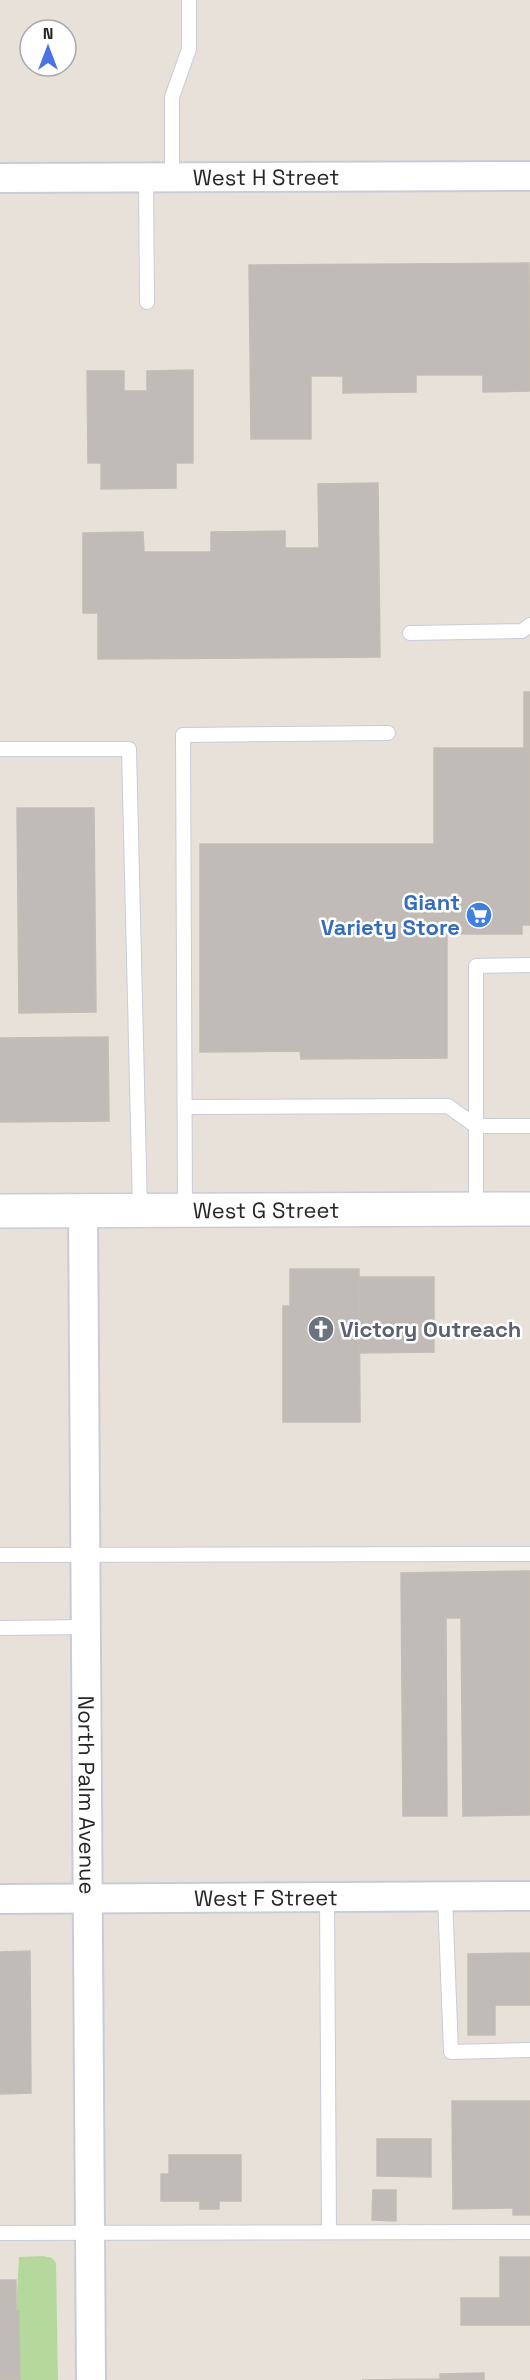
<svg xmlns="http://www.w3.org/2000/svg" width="530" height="2380" font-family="'Space Grotesk',sans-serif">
<rect width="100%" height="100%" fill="#e8e1da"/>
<path fill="#b5d99c" d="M 43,2256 L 52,2258 L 56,2263 L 58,2380 L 20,2380 L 19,2311 L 16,2311 L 19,2257 Z"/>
<path fill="#c0bbb7" stroke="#c3bdb4" stroke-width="1.5" d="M 529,263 L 530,391 L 483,392 L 483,375 L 416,375 L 416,392 L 343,393 L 343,376 L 311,376 L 311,439 L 251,439 L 249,265 Z
M 193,370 L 193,463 L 176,463 L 176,488 L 101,489 L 101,463 L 88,463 L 87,371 L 124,371 L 124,391 L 147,391 L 147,371 Z
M 378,483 L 380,657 L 98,659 L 98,613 L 83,613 L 83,533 L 143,532 L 144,552 L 211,552 L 211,532 L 285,531 L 285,548 L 319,548 L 318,484 Z
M 524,692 L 530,692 L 530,925 L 522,925 L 522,934 L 447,934 L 447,1058 L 301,1059 L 300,1051 L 200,1052 L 200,844 L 434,844 L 434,748 L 524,748 Z
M 17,808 L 94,808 L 96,1012 L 19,1013 Z
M 108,1037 L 109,1121 L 0,1122 L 0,1038 Z
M 290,1269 L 359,1269 L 360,1422 L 283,1422 L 283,1306 L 290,1306 Z
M 359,1277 L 434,1277 L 434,1352 L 360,1353 Z
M 530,1571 L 530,1815 L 463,1816 L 461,1618 L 446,1618 L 447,1816 L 403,1816 L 401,1573 Z
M 30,1951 L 31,2093 L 0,2094 L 0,1952 Z
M 530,1953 L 530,2005 L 495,2005 L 495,2035 L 468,2035 L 468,1954 Z
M 452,2101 L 530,2101 L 530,2215 L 513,2215 L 513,2208 L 453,2209 Z
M 377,2139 L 431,2139 L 431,2177 L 377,2176 Z
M 169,2155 L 241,2155 L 241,2201 L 219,2201 L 219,2209 L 200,2209 L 200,2201 L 161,2201 L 161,2174 L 169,2174 Z
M 373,2190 L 396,2190 L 396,2221 L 372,2220 Z
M 500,2257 L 530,2257 L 530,2325 L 461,2325 L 461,2298 L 500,2298 Z
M 0,2280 L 16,2280 L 16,2311 L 19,2311 L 20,2380 L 0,2380 Z
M 484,2373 L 484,2380 L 362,2380 L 440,2379 L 440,2374 Z"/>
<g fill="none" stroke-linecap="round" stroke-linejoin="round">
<defs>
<path id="lane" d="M 146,177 L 147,302
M 172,177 L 172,97 L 189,49 L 189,0
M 410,633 L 522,631 L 530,625
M 0,749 L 129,749 L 140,1210
M 185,1107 L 448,1106 L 476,1126 L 530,1126
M 476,1209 L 476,966 L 530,965
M 185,1210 L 183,735 L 388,733
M 0,1555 L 530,1554
M 0,1628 L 86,1627
M 327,1897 L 329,2232
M 445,1897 L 451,2052 L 530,2050
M 0,2233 L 530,2232"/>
<g id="street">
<path id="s1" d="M 0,178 L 530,176"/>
<path id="s2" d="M 83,1210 L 91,2380"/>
<path id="s3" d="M 0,1899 L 530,1896"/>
</g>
<g id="secondary">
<path id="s4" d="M 0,1211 L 530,1209"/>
</g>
</defs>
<use href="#lane" stroke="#c9ccd7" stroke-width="16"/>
<use href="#street" stroke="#c9ccd7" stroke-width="32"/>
<use href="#secondary" stroke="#c9ccd7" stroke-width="36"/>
<use href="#lane" stroke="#fff" stroke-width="14"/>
<use href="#street" stroke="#fff" stroke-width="28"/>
<use href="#secondary" stroke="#fff" stroke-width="33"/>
</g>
<defs>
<symbol id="supermarket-disc" viewBox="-11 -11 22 22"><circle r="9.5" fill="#3f7fe0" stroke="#fff"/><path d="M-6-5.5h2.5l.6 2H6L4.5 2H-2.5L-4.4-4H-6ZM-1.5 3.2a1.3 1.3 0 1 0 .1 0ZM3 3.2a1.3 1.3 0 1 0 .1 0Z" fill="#fff"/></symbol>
<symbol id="church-disc" viewBox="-11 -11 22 22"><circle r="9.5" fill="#6b7280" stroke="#fff"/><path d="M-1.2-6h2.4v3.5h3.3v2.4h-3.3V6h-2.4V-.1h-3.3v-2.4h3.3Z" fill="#fff"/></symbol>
</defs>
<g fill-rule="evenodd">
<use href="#supermarket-disc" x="464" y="900" width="30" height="30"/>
<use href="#church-disc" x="306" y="1314" width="30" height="30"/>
</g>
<g text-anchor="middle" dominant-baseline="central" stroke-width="5" stroke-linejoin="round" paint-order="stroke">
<g font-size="22" fill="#272727" stroke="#fff">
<text stroke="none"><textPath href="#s1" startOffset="266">West H Street</textPath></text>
<text stroke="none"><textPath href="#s4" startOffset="266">West G Street</textPath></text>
<text stroke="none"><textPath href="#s2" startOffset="585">North Palm Avenue</textPath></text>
<text stroke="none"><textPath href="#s3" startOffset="266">West F Street</textPath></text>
</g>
<g font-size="22" font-weight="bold" fill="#366cbe" stroke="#fff" text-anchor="end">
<text x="460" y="902">Giant<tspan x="460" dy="25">Variety Store</tspan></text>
</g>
<g font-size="22" font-weight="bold" fill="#5b616d" stroke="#fff" text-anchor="start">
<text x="340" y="1329">Victory Outreach</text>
</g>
</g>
<g transform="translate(48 48)"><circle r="28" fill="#ffffff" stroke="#a9a9a9" stroke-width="1.5"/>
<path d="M0-4.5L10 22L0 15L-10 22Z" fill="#4c71e3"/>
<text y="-9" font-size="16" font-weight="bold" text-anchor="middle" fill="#272727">N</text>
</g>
</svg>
